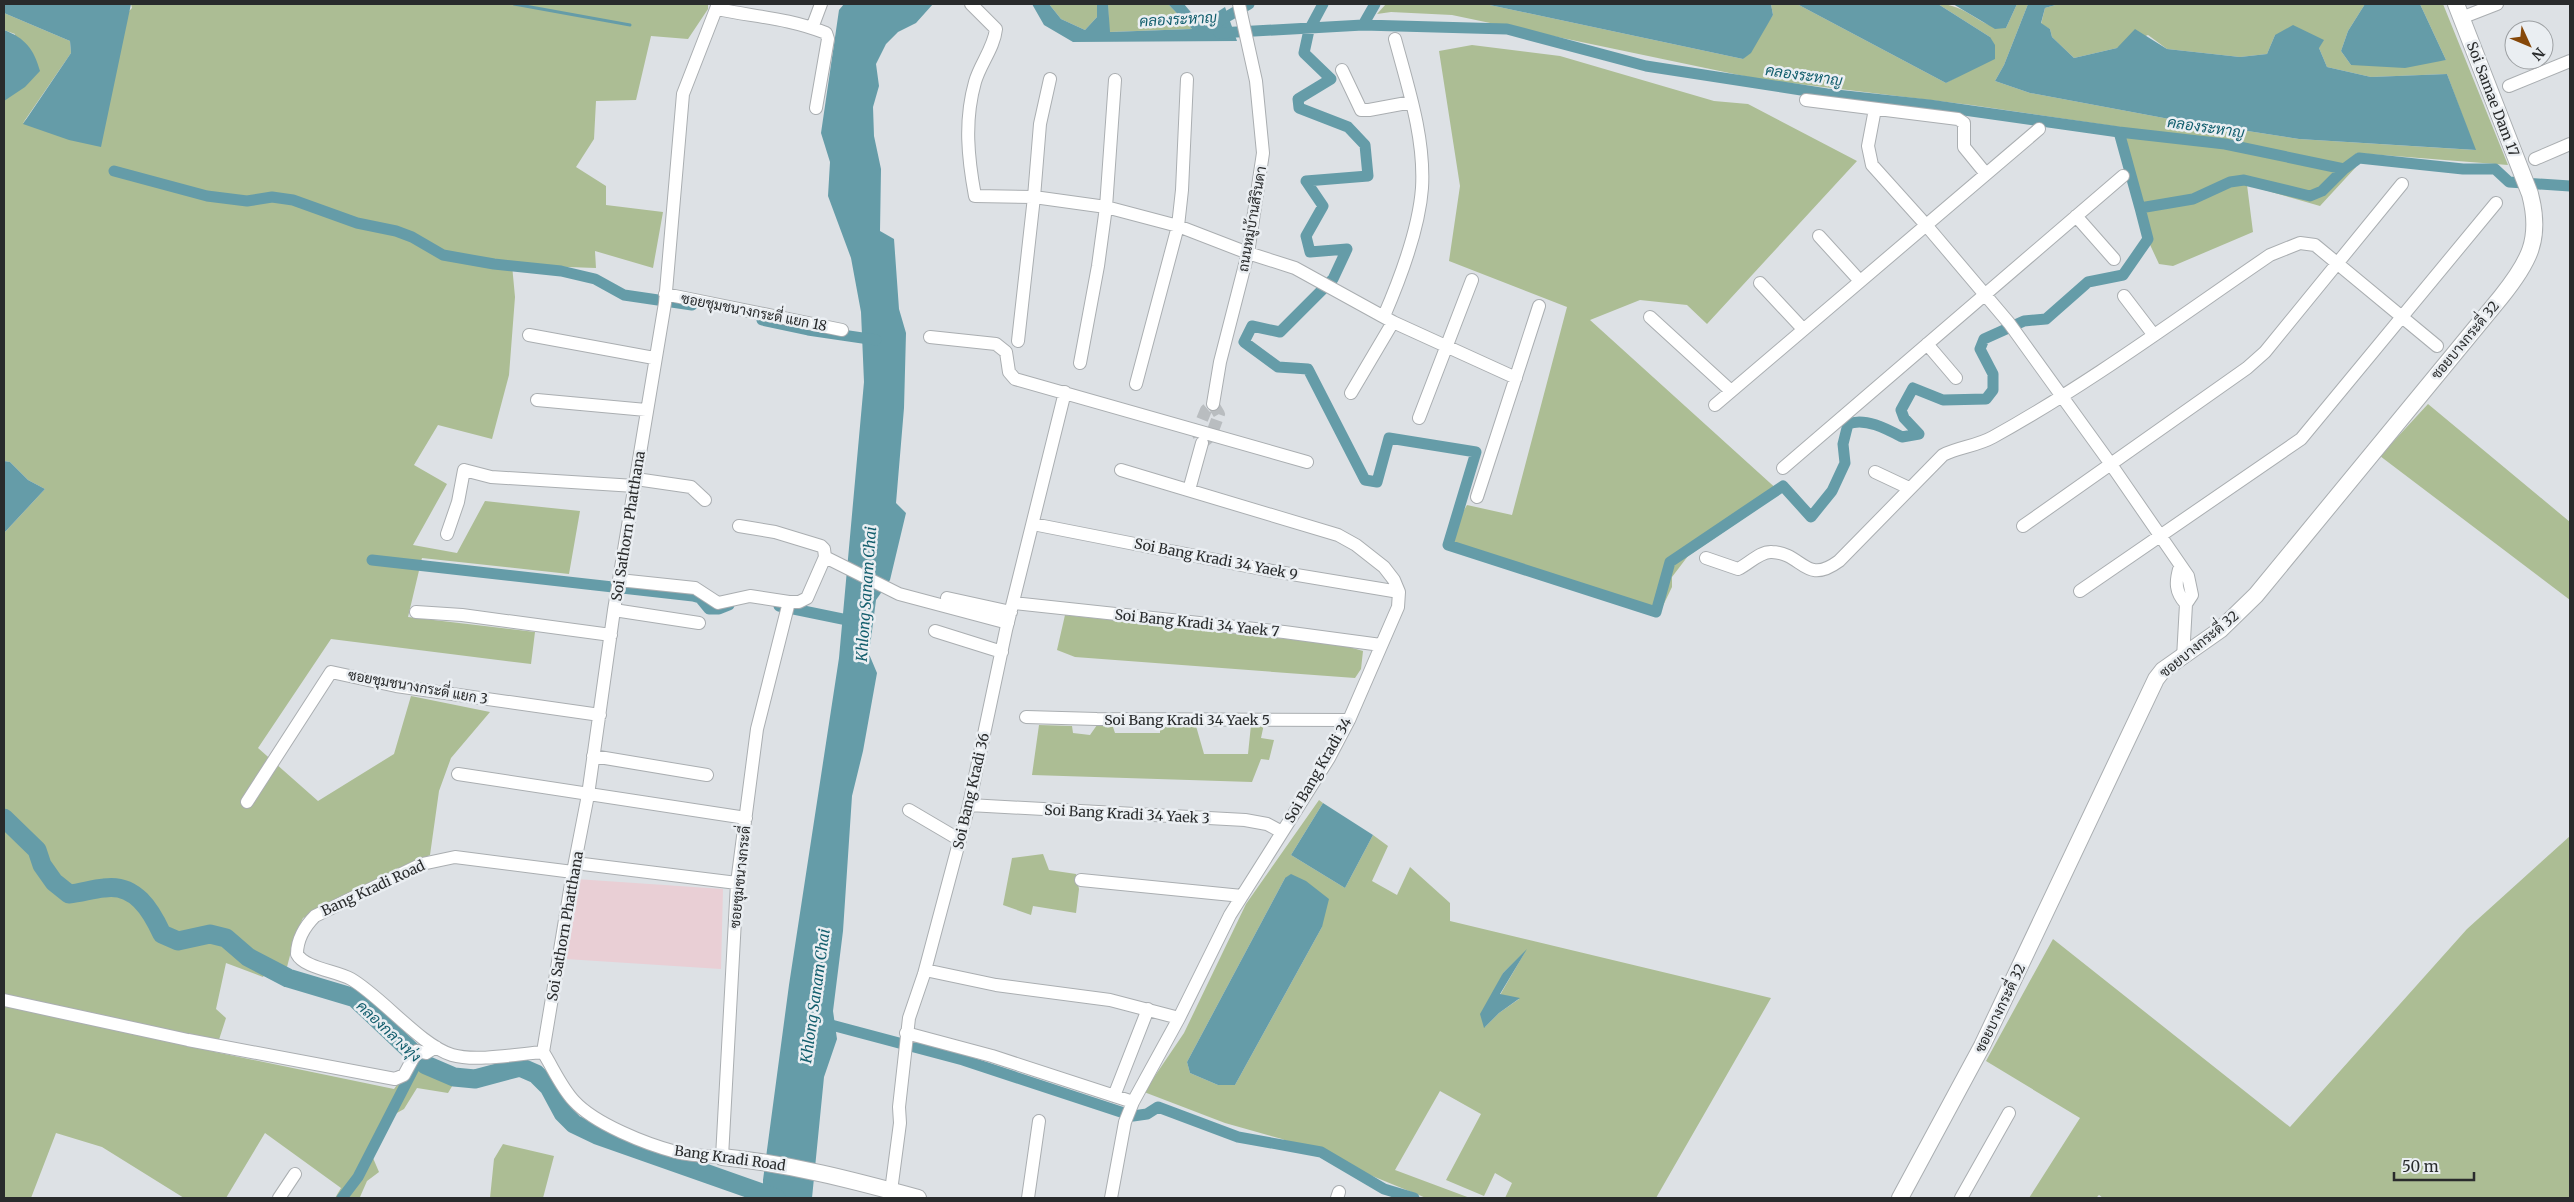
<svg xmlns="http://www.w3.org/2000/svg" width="2574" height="1202" font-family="Merriweather,Sarabun,serif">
<rect width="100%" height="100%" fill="#dde1e5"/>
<path fill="#e9cfd5" d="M 576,879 L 723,889 L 721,969 L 566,959 Z"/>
<path fill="#acbd94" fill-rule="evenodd" d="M 131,4 L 708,4 L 708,9 L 688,39 L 651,36 L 636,100 L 596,101 L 594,139 L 576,167 L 606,186 L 606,205 L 663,212 L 653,268 L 595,251 L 596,268 L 512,265 L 515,297 L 509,375 L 492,439 L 438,425 L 414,465 L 447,484 L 413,545 L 457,553 L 485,501 L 580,511 L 569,574 L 422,558 L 408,617 L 535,632 L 531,664 L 331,639 L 258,748 L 318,801 L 394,754 L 411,696 L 490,712 L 451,758 L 439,791 L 430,855 L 303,918 L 295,936 L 287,967 L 271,964 L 263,977 L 226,963 L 216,1009 L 226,1018 L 215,1052 L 394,1089 L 414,1062 L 424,1070 L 454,1083 L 448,1093 L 417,1088 L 404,1109 L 395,1114 L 373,1158 L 379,1172 L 367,1181 L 360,1197 L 335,1198 L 341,1188 L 265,1133 L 226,1198 L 184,1198 L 102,1147 L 56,1133 L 31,1198 L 4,1198 L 4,533 L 45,489 L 28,480 L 10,462 L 4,461 L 4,101 L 15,34 L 4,30 L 4,13 L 70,41 L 71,53 L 23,123 L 132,8 Z
M 1049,4 L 1097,4 L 1097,17 L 1085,30 L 1061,19 Z
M 1108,4 L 1168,4 L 1192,29 L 1109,32 Z
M 1386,4 L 1485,4 L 1743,59 L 1773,15 L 1771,4 L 1797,4 L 1946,83 L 1964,73 L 1990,37 L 1938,4 C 1968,4 1980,29 2006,28 L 2017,4 L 2028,4 L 2004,65 L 1995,81 L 2030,93 L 2164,118 L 2299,139 L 2475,150 L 2447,74 L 2371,77 L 2327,67 L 2319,48 L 2275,35 L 2267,54 L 2240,57 L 2167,49 L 2148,35 L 2117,48 L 2074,58 L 2052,37 L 2050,29 L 2041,24 L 2045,8 L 2059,4 L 2365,4 L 2348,31 L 2341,51 L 2351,65 L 2446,60 L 2420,4 L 2443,4 L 2508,165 L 2356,153 L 2356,167 L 2320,206 L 2247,185 L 2253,232 L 2173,266 L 2159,264 L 2138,219 L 2117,135 L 2120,127 L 1971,105 L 1758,79 L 1452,15 L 1391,12 L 1377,14 Z
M 1472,45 L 1560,56 L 1714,101 L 1748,104 L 1857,161 L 1707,324 L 1687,305 L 1640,300 L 1590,320 L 1781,493 L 1688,556 L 1672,577 L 1672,587 L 1658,616 L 1443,546 L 1467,505 L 1512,515 L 1567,307 L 1449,261 L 1460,186 L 1439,51 Z
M 2428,404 L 2570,522 L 2570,600 L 2380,456 Z
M 1065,615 L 1342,645 L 1363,651 L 1361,669 L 1355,678 L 1075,657 L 1057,650 Z
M 1264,724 L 1261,738 L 1274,740 L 1269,760 L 1261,759 L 1252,782 L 1032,775 L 1039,725 L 1072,726 L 1073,733 L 1090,735 L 1097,725 L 1113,727 L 1115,733 L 1160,733 L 1160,725 L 1196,726 L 1204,754 L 1248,754 L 1251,725 Z
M 1319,800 L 1323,803 L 1291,855 L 1345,888 L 1373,835 L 1388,846 L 1372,881 L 1397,895 L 1410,867 L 1450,903 L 1450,921 L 1771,998 L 1656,1198 L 1505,1198 L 1512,1183 L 1495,1173 L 1484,1196 L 1446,1180 L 1481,1114 L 1440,1091 L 1395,1170 L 1470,1198 L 1426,1198 L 1282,1139 L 1225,1123 L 1144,1092 L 1184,1033 L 1246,904 ZM 1285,878 L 1322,927 L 1235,1085 L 1218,1085 L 1190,1073 L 1187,1062 ZM 1525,952 L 1500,995 L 1519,999 L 1499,1013 L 1485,1027 L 1503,973 Z
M 2570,836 L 2570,1198 L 2103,1198 L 2099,1195 L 2096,1198 L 2029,1198 L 2080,1118 L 1986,1061 L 2053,939 L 2290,1127 L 2467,929 Z
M 1043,854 L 1049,870 L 1076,874 L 1079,889 L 1076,913 L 1033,906 L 1031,915 L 1003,905 L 1012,858 Z
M 503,1144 L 554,1156 L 543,1198 L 490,1198 L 494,1159 Z"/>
<path fill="#659ca8" d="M 4,4 L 131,4 L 101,147 L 69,140 L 23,124 L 71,53 L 70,41 L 4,13 Z
M 844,4 L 933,4 L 916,23 L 898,32 L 886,44 L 876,64 L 879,86 L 873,107 L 874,136 L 881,169 L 880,231 L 894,239 L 899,309 L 906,333 L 904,408 L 896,503 L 906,513 L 890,580 L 876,600 L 869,654 L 877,673 L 863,751 L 852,796 L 843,931 L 833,1011 L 837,1039 L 824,1077 L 812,1198 L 763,1198 L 763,1180 L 789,985 L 839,658 L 864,382 L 861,312 L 851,258 L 828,196 L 830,162 L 821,133 L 839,10 Z
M 1032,4 L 1049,4 L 1061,19 L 1085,30 L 1097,17 L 1097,4 L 1108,4 L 1110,32 L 1192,29 L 1168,4 L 1184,4 L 1200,23 L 1225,7 L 1237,41 L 1073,42 L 1044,25 Z
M 1485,4 L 1771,4 L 1773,15 L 1751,53 L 1743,59 Z
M 1797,4 L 1938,4 L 1990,37 L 1995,45 L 1995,59 L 1946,83 Z
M 1953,4 L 2017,4 L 2006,28 L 1995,29 Z
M 2028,4 L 2059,4 L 2045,8 L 2041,23 L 2050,29 L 2052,37 L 2074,58 L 2117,48 L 2135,29 L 2167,49 L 2240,57 L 2267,54 L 2275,35 L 2293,25 L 2324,40 L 2319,48 L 2327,67 L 2371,77 L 2447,74 L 2476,150 L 2299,139 L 2164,118 L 2030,93 L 1995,81 L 2004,65 Z
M 2365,4 L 2420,4 L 2446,60 L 2405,68 L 2351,65 L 2341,51 L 2348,31 Z
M 4,30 C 25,38 34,49 40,71 L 25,87 L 4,101 Z
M 4,461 L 10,462 L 28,480 L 45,489 L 4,533 Z
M 1323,803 L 1373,835 L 1345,888 L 1291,855 Z
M 1291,874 L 1306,881 L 1329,899 L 1322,927 L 1235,1085 L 1218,1085 L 1190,1073 L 1187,1062 L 1285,878 Z
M 1527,949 L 1500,994 L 1520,998 L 1499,1013 L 1484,1028 L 1480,1014 L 1503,973 Z"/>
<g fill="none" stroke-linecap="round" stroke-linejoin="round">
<path stroke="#659ca8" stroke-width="3" d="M 514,4 L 630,25"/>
<path stroke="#659ca8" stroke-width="11" d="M 1323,4 L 1309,30 L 1304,53 L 1331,79 L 1298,99 L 1299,108 L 1348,127 L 1365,145 L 1368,176 L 1306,181 L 1323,206 L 1306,236 L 1310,252 L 1347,249 L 1333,279 L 1280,332 L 1252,326 L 1244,342 L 1278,367 L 1308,369 L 1365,480 L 1377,482 L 1389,438 L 1476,452 L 1448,545 L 1656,612 L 1670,562 L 1783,486 L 1811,517 L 1832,491 L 1845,463 L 1843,444 L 1848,424 C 1865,417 1887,429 1902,437 L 1919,434 L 1904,418 L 1901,410 L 1913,388 L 1943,400 L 1986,399 L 1993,390 L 1993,374 L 1980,349 L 1984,339 L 2024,321 L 2046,319 L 2088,282 L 2123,275 L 2148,239 L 2140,208 L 2193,199 L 2230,182 L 2244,180 L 2310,196 L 2322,191 L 2344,169
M 1216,23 L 1249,4
M 1363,25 L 1375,4
M 1219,33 L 1363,25 L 1507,29 L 1646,66 L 1827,94 L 1929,105 L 2119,132 L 2225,144 L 2344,169 L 2359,158 L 2463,169 L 2495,169 L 2509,182 L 2570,186
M 2119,132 L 2140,208
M 114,171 L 207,196 L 247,201 L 272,197 L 293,200 L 357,223 L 396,231 L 412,237 L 443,255 L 494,264 L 561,271 L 595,279 L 624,295 L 692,305
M 762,320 L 808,330 L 876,340
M 372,560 L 693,596 L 700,598 L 709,609 L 719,609 L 729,605
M 779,606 L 857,622
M 820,1022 L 963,1060 L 1133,1116 L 1147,1114 L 1158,1107 L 1238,1137 L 1321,1152 L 1384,1189 L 1414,1198
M 342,1198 L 358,1177 L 416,1064"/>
<path stroke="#659ca8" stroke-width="19" d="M 4,818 L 37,850 L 42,865 L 54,882 L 69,894 C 81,893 92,889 104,888 C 135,883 151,910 162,934 L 178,941 L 210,934 L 226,938 L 248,957 L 288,978 L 355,998 L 426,1065 L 454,1077 L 475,1079 L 520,1067 L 536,1074 L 549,1087 L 563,1113 L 574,1124 L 597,1135 L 776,1198"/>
<path stroke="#b9bdc0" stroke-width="12" stroke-dasharray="12 6" stroke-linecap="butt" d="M 1213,404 L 1219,414 L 1211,436 L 1202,443 L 1197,432 L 1206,410 Z"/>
<defs>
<path id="minor" d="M 971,4 L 996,29 C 994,48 980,64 975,82 C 964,121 968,158 975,196 L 1034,197 L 1106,207 L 1178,226 L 1248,253 L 1295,268 L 1393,322 L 1516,378
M 717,9 C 756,17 788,18 826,33 L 828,39 L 816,108
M 2461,18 L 2497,4
M 812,28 L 821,4
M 1342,70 L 1361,110 L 1369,110 L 1412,102
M 2509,86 L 2570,61
M 1806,100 L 1958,119 L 1964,123 L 1964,147 L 1986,174
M 1875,109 L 1868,146 L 1872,165 L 1926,225 L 2009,323 L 2110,463 L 2188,576 L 2192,595 L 2186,604 L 2183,658
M 2535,159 L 2570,144
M 2076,216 L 2114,259
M 1819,236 L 1860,281
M 1760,283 L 1803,329
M 665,294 L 842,330
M 2124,296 L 2153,334
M 1384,316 C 1400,279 1419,229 1422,188 C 1425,138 1408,87 1395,39
M 1650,317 L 1731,391
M 529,335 L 654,358
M 930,337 L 996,344 L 1006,352 L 1009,372 L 1015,379 L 1307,462
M 1018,341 L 1034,197 L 1040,124 L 1050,79
M 1927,344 L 1956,378
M 1080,363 L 1098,266 L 1106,207 L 1115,80
M 1136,384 L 1178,226 L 1182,190 L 1187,79
M 1351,393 L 1393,322
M 537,400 L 646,410
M 1213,404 L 1220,362 L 1248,253 L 1263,153 L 1256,81 L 1239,4
M 1715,405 L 2039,129
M 1419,418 L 1472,280
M 1783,468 L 2123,176
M 1875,472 L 1909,488
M 636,479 L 691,487 L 705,500
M 1189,490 L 1202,443
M 1477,497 L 1539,306
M 1033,524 L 1267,570 L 1399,592
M 739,526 L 775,532 L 821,546 L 824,549 L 825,557 L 899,594 L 1008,623
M 2023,526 L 2247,368 L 2265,352 L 2402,184
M 447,534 L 458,502 L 464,470 L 491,477 L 635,486
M 1706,558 L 1738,569 C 1749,564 1760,551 1772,552 C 1803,553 1805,586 1839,561 L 1943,455 C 1959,447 1977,446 1993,437 C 2089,384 2179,317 2270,255 L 2300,243 L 2315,245 L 2437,346
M 2180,566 C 2175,582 2175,592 2186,604
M 619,580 L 695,588 L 718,603 L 750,596 L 789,602 L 799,602 L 807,598 L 825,557
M 2080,591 L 2301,439 L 2496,203
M 947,598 L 1011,612
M 1013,603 L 1284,632 L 1381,645
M 614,610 L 699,623
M 416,612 L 462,615 L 611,635
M 935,631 L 1002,652
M 1026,717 L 1097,719 L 1349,720
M 593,756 L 707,775
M 458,774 L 746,818
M 247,802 L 331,672 L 396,686 L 600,715
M 969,805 L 1245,820 L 1267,824 L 1282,832
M 909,810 L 960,840
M 575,863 L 737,883
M 573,872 L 455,857 L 422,864 L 315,916 C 305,926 297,940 297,954 C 304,968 337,971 351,979 C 382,997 420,1045 452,1055 C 476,1062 518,1054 543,1052 C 553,1068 561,1087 574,1101 C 595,1124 646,1144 676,1152 C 691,1156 707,1156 722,1157 L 737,883 L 757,729 L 789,602
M 1081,880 L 1242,896
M 925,970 L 996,985 L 1110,1000 L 1179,1018
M 4,1000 L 188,1040 L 395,1079 L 404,1075 L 417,1051 L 426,1053 L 436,1047
M 906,1033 L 992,1056 L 1133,1102
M 543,1052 L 573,872 L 588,795 L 614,610 L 665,303 L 683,94 L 718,4
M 1114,1096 L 1148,1009
M 891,1191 L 900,1123 L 899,1107 L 909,1018 L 924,974 L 969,805 L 1006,630 L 1065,392
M 279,1198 L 295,1174
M 1028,1198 L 1039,1121
M 1111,1198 L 1125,1122 L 1133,1102 L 1179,1018 L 1230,915 L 1329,758 L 1349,720 L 1398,607 L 1399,592 L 1394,580 L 1384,567 L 1356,545 L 1338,535 L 1121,470
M 1337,1198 L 1339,1192
M 1961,1198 L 2009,1113"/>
<path id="tertiary" d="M 722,1157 C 791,1164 852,1180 918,1198
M 1900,1198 L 1982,1046 L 2156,679 L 2163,670 L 2220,630 L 2256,595 L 2501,297 C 2529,262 2542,239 2530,194 L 2456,4"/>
</defs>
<use href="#minor" stroke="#aaaeb1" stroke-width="14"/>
<use href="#tertiary" stroke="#aaaeb1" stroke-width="18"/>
<use href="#minor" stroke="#fff" stroke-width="12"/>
<use href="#tertiary" stroke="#fff" stroke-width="16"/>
</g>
<g text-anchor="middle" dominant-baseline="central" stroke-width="5" stroke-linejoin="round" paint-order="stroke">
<g font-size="14" fill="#292b2c" stroke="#eaeef2">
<text transform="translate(2493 99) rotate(69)">Soi Samae Dam 17</text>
<text transform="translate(1252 219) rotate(-80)">ถนนหมู่บ้านสิรินดา</text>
<text transform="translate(754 312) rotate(11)">ซอยชุมชนางกระดี่ แยก 18</text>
<text transform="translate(2465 340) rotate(-50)">ซอยบางกระดี่ 32</text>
<text transform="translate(628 526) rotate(-81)">Soi Sathorn Phatthana</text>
<text transform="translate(1216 559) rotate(11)">Soi Bang Kradi 34 Yaek 9</text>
<text transform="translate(1197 623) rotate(6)">Soi Bang Kradi 34 Yaek 7</text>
<text transform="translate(2199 644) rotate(-39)">ซอยบางกระดี่ 32</text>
<text transform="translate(418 687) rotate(10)">ซอยชุมชนางกระดี่ แยก 3</text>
<text x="1187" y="720">Soi Bang Kradi 34 Yaek 5</text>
<text transform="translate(1318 770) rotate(-60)">Soi Bang Kradi 34</text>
<text transform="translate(971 791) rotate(-77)">Soi Bang Kradi 36</text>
<text transform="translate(1127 814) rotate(3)">Soi Bang Kradi 34 Yaek 3</text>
<text transform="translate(740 877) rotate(-84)">ซอยชุมชนางกระดี่</text>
<text transform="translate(373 888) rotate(-25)">Bang Kradi Road</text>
<text transform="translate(565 926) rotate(-80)">Soi Sathorn Phatthana</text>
<text transform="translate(2000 1008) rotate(-64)">ซอยบางกระดี่ 32</text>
<text transform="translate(730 1158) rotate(8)">Bang Kradi Road</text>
</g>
<g font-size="15" font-style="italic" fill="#125e6d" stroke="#eaeef2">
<text transform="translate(1178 19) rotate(-3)">คลองระหาญ</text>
<text transform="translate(1804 75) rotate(8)">คลองระหาญ</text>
<text transform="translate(2206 127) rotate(8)">คลองระหาญ</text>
<text transform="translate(866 594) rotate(-86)">Khlong Sanam Chai</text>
<text transform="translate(815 996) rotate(-82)">Khlong Sanam Chai</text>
<text transform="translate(389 1031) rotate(43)">คลองกลางทุ่ง</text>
</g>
</g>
<rect width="2574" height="1202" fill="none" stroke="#292b2c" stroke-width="10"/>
<g transform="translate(2529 45) rotate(134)"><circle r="24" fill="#eaeef2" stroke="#9da0a3"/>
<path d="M0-4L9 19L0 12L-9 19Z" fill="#864809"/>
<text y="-8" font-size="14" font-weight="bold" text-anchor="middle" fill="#292b2c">N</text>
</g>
<path d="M2394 1172v8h80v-8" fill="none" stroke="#292b2c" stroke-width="2.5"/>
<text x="2402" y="1172" font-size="15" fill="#292b2c" stroke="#eaeef2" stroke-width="4" paint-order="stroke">50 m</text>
</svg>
